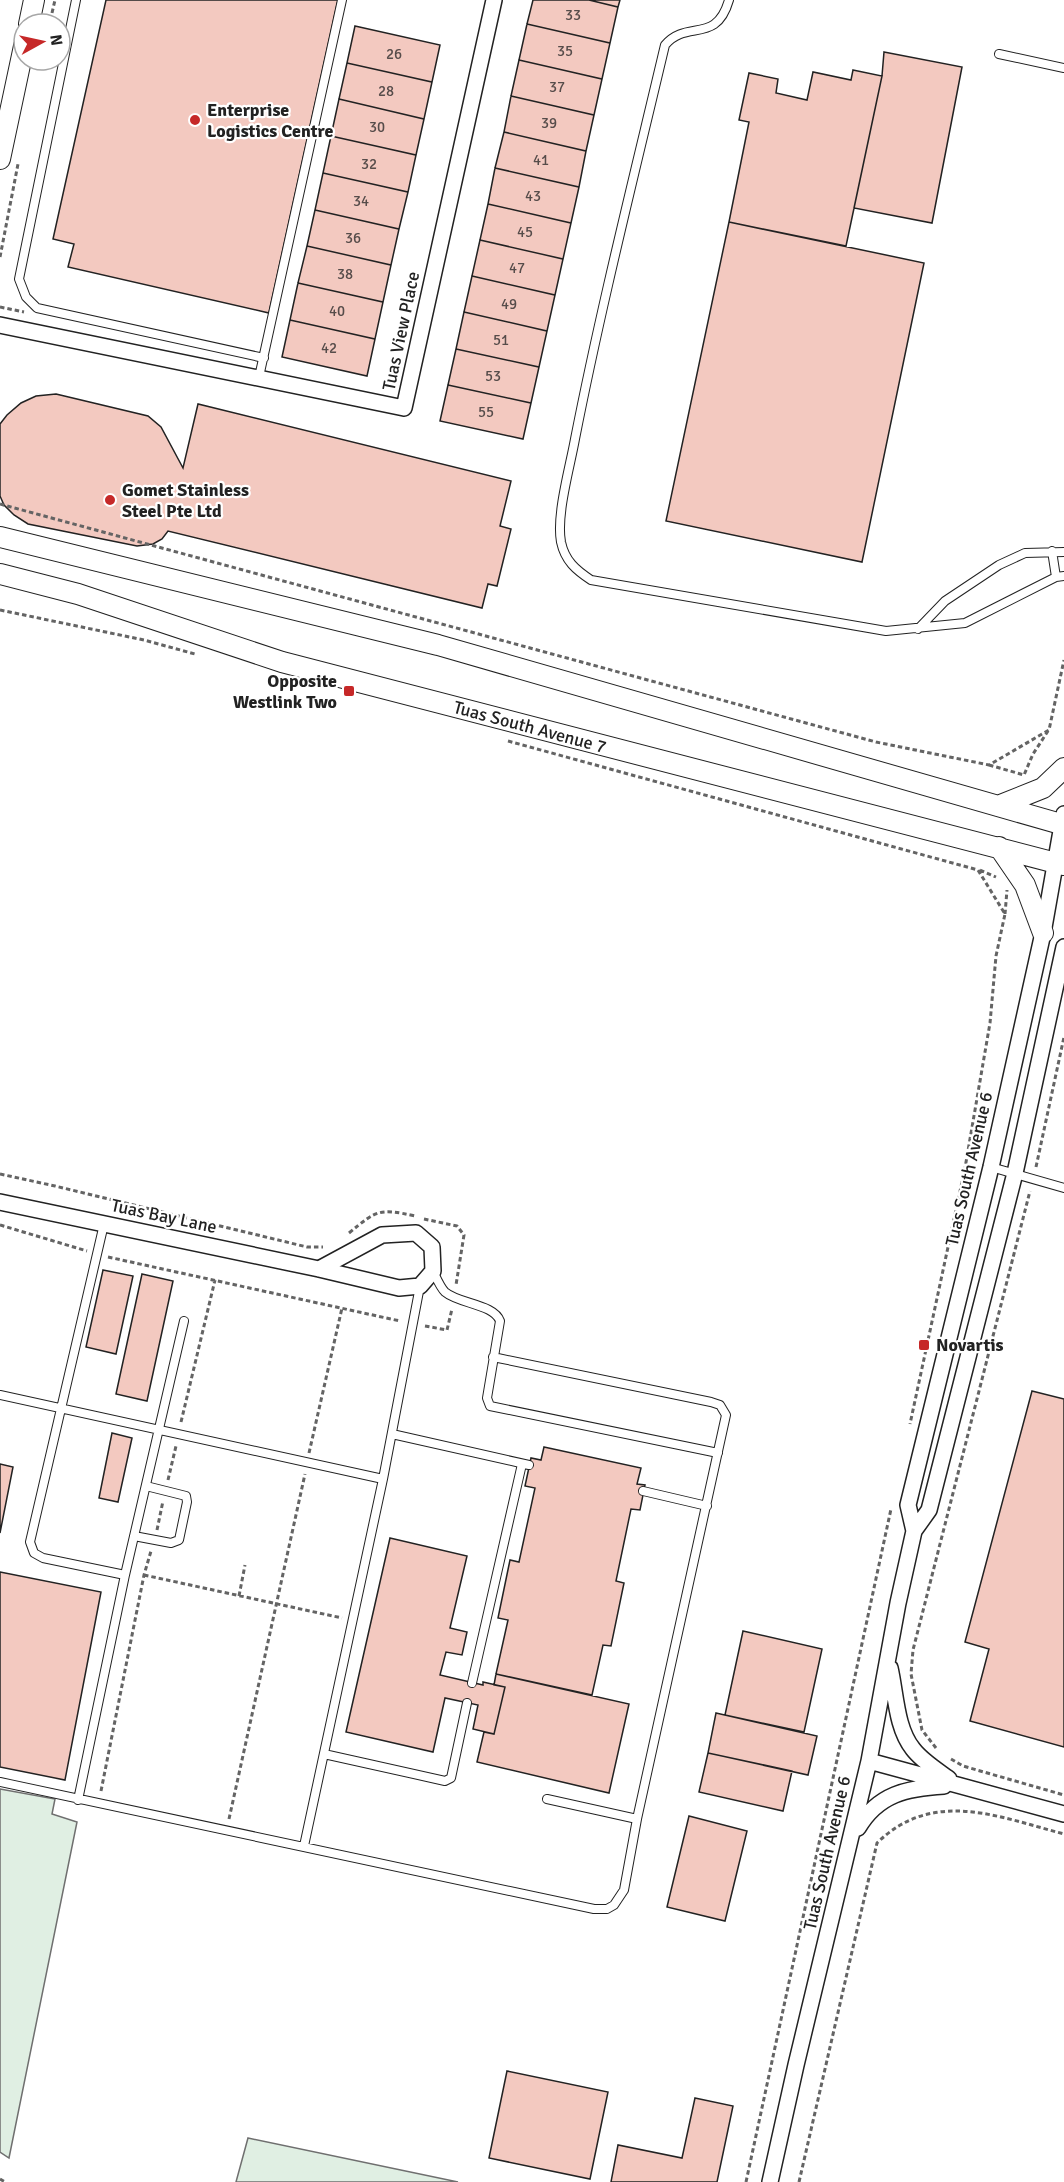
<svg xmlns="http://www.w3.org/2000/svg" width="1064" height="2182" font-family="Signika,sans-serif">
<rect width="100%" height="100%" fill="#fff"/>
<path fill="#e0efe3" stroke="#6f6f6f" stroke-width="1.5" d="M 0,1789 L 55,1799 L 52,1814 L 77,1822 L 9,2158 L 0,2152 Z
M 248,2138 L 458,2182 L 236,2182 Z"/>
<path fill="#f3c9c0" stroke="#222" stroke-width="1.5" d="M 106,0 L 338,0 L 269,313 L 68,267 L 74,244 L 53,239 Z
M 533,0 L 589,0 L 618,7 L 610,43 L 527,24 Z
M 589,0 L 620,0 L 618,7 Z
M 527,24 L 610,43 L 602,79 L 519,60 Z
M 355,26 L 440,45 L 432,82 L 347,63 Z
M 884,52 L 962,67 L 932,223 L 854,208 L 882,76 Z
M 519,60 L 602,79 L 594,115 L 511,96 Z
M 347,63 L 432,82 L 424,119 L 339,99 Z
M 853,70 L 882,76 L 846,246 L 729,222 L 749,122 L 739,120 L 749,73 L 778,79 L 776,93 L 807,100 L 813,72 L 851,80 Z
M 511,96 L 594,115 L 586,151 L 504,132 Z
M 339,99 L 424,119 L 416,155 L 331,136 Z
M 504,132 L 586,151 L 579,187 L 495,168 Z
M 331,136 L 416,155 L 408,192 L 323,173 Z
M 495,168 L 579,187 L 571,223 L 488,204 Z
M 323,173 L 408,192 L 399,229 L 315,210 Z
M 488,204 L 571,223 L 563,259 L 480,240 Z
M 315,210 L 399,229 L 391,265 L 307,246 Z
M 729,222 L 924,263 L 862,562 L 666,521 Z
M 480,240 L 563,259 L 555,295 L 472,276 Z
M 307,246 L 391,265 L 383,302 L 298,283 Z
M 472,276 L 555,295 L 547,331 L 464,312 Z
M 298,283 L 383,302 L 375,339 L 290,320 Z
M 464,312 L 547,331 L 539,367 L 456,349 Z
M 290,320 L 375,339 L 367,376 L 282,357 Z
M 456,349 L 539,367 L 531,403 L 448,385 Z
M 448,385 L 531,403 L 523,439 L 440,421 Z
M 56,394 L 148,416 L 161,427 L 183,468 L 198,404 L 511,481 L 500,526 L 511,529 L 497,586 L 488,584 L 482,608 L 168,531 L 162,539 L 153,544 L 137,546 L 28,524 L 14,515 L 4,505 L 0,496 L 0,424 L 7,415 L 21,403 L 36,396 Z
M 103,1270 L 133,1276 L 116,1354 L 86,1347 Z
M 142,1274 L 173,1281 L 147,1401 L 116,1394 Z
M 1032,1391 L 1064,1399 L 1064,1747 L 970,1721 L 989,1649 L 965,1642 Z
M 112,1433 L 132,1438 L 118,1502 L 99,1498 Z
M 544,1447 L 641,1468 L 637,1484 L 645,1485 L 640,1510 L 631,1509 L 616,1581 L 624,1583 L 611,1646 L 603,1645 L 592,1695 L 496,1674 L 508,1620 L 498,1618 L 510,1560 L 519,1562 L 535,1488 L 525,1486 L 531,1458 L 541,1460 Z
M 0,1464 L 13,1467 L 0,1533 Z
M 390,1538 L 467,1556 L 450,1628 L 467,1632 L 462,1655 L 446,1652 L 440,1675 L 483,1685 L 483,1682 L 505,1687 L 494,1734 L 473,1729 L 478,1705 L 445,1698 L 433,1752 L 346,1732 Z
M 0,1572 L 101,1592 L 65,1780 L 0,1767 Z
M 743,1631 L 822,1649 L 804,1732 L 725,1715 Z
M 496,1674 L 629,1704 L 609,1793 L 477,1762 L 484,1732 L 494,1734 L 505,1687 L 494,1685 Z
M 716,1713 L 817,1736 L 808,1775 L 708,1753 Z
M 708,1753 L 792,1771 L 783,1811 L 699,1792 Z
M 689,1816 L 747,1831 L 725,1921 L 667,1907 Z
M 507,2071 L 608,2092 L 590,2179 L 489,2158 Z
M 695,2098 L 733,2106 L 717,2182 L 611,2182 L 618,2145 L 682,2158 Z"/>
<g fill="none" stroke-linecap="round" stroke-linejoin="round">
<defs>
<path id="service" d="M 76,0 L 19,279 L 26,297 L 37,308 L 264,358
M 729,0 C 716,45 687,19 665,45 C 634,176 601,307 575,439 C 570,467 556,515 561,542 C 565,561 576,570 591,580 L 886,631 L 965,623 L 1056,577 L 1064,576
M 999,54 L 1064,68
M 259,377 L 342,0
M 1052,551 L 1056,577
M 918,629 L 945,601 L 999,565 L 1025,553 L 1064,552
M 991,1167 L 1064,1188
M 104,1224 L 30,1542 L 34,1553 L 43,1558 L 125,1575
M 433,1271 C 436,1277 440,1287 445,1292 C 459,1304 494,1304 500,1321 L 487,1398 L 490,1406 L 718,1453
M 0,1395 L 383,1479
M 392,1434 L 529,1465
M 643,1491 L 707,1506
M 134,1536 L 171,1543 L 179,1540 L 187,1502 L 186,1496 L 146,1486
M 472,1683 L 522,1464
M 324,1754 L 445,1781 L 451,1778 L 467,1703
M 0,1782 L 594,1909 L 607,1909 L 614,1905 L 624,1890 L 637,1819 L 726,1415 L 720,1405 L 711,1402 L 493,1357
M 547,1799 L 637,1819
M 78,1800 L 125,1575 L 184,1321
M 304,1846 L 383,1479 L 420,1286"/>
<path id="minor" d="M 0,325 L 404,408 L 494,0
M 0,1202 L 319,1269 L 399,1288 L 420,1286 L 433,1271 L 432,1247 L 416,1233 L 382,1235 L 319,1269
M 914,1531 L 929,1510 L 1015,1173 L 1064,947
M 890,1668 C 896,1694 896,1728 913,1749 C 922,1761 937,1770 949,1779
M 869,1761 L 1064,1814
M 858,1828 C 878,1794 907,1788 944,1786
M 770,2182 L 796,2065 L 869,1761 L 898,1603 L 914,1531 L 908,1505 L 991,1167 L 1043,933 L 1064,814"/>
<path id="tertiary" d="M 29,24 L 34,0
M 0,159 L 24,46
M 0,537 L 438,645 L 1064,825
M 0,574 L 78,594 L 282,662 L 1064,865
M 998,806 L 1043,788 L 1064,768
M 999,847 L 1025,885 L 1043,933"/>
</defs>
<use href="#service" stroke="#222" stroke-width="10"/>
<use href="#minor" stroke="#222" stroke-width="18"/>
<use href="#tertiary" stroke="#222" stroke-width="22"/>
<path stroke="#646464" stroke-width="3" stroke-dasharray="4.5 3" stroke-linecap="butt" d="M 52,13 L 55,0
M 0,257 L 18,164
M 0,307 L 24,312
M 0,504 L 876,742 L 989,765 L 1049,730 L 1064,660
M 0,610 L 144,640 L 195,654
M 508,741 L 978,870 L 1005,914 L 996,956 L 990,1023 L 965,1168 L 910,1424
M 989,765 L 1024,775 L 1033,754 L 1048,731
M 980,870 L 996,877
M 1005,914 L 1007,890
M 1036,1167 L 1064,1037
M 0,1174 L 55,1186 L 307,1247 L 323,1247
M 424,1219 L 457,1226 L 464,1235 L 456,1285
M 0,1225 L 87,1251
M 349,1233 C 377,1210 379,1208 415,1216
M 108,1257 L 400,1321
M 425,1326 L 447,1330 L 452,1309
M 181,1422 L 215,1280
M 309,1453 L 342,1308
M 168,1480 L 176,1446
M 157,1530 L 163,1501
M 144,1575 L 342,1618
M 239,1596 L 245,1565
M 936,1748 L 922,1730 L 911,1674 L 913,1650 L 1030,1191
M 951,1759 L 963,1766 L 1064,1795
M 101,1791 L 144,1575 L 151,1551
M 229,1819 L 305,1474
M 0,2179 L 5,2182
M 746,2182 L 891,1509
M 799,2182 L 877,1843 C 933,1788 999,1817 1064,1834"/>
<use href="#service" stroke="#fff" stroke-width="8"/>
<use href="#minor" stroke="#fff" stroke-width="15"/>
<use href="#tertiary" stroke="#fff" stroke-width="20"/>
</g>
<g fill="#c62828" stroke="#fff" stroke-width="2">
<circle cx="195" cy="120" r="6"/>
<circle cx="110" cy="500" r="6"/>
<rect x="343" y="685" width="12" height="12" rx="3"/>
<rect x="918" y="1339" width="12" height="12" rx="3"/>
</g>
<g text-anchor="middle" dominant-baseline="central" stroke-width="4.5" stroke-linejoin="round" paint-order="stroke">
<g font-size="15" fill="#564c4a">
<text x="573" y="15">33</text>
<text x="565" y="51">35</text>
<text x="394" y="54">26</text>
<text x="557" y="87">37</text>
<text x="386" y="91">28</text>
<text x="549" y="123">39</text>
<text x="377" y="127">30</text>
<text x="541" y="160">41</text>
<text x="369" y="164">32</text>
<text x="533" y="196">43</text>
<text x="361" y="201">34</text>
<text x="525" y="232">45</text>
<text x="353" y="238">36</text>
<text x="517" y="268">47</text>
<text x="345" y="274">38</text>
<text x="509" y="304">49</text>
<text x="337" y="311">40</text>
<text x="501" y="340">51</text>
<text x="329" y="348">42</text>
<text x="493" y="376">53</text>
<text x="486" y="412">55</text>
</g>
<g font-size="18" font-weight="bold" fill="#222" stroke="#fff" text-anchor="start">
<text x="207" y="110">Enterprise<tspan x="207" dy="21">Logistics Centre</tspan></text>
<text x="122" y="490">Gomet Stainless<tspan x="122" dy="21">Steel Pte Ltd</tspan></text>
<text x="337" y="681" text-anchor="end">Opposite<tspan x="337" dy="21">Westlink Two</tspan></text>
<text x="936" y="1345">Novartis</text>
</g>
<g font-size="18" fill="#222" stroke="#fff">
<text transform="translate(401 331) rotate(-78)">Tuas View Place</text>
<text transform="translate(530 727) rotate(15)">Tuas South Avenue 7</text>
<text transform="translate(969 1169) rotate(-77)">Tuas South Avenue 6</text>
<text transform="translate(164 1216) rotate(12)">Tuas Bay Lane</text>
<text transform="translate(827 1853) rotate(-77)">Tuas South Avenue 6</text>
</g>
</g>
<g transform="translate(42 42) rotate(82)"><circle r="28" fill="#ffffff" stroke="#a7a7a7" stroke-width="1.5"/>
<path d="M0-4.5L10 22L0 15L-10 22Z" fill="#c62828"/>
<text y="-9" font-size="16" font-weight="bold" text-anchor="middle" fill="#222222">N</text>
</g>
</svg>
